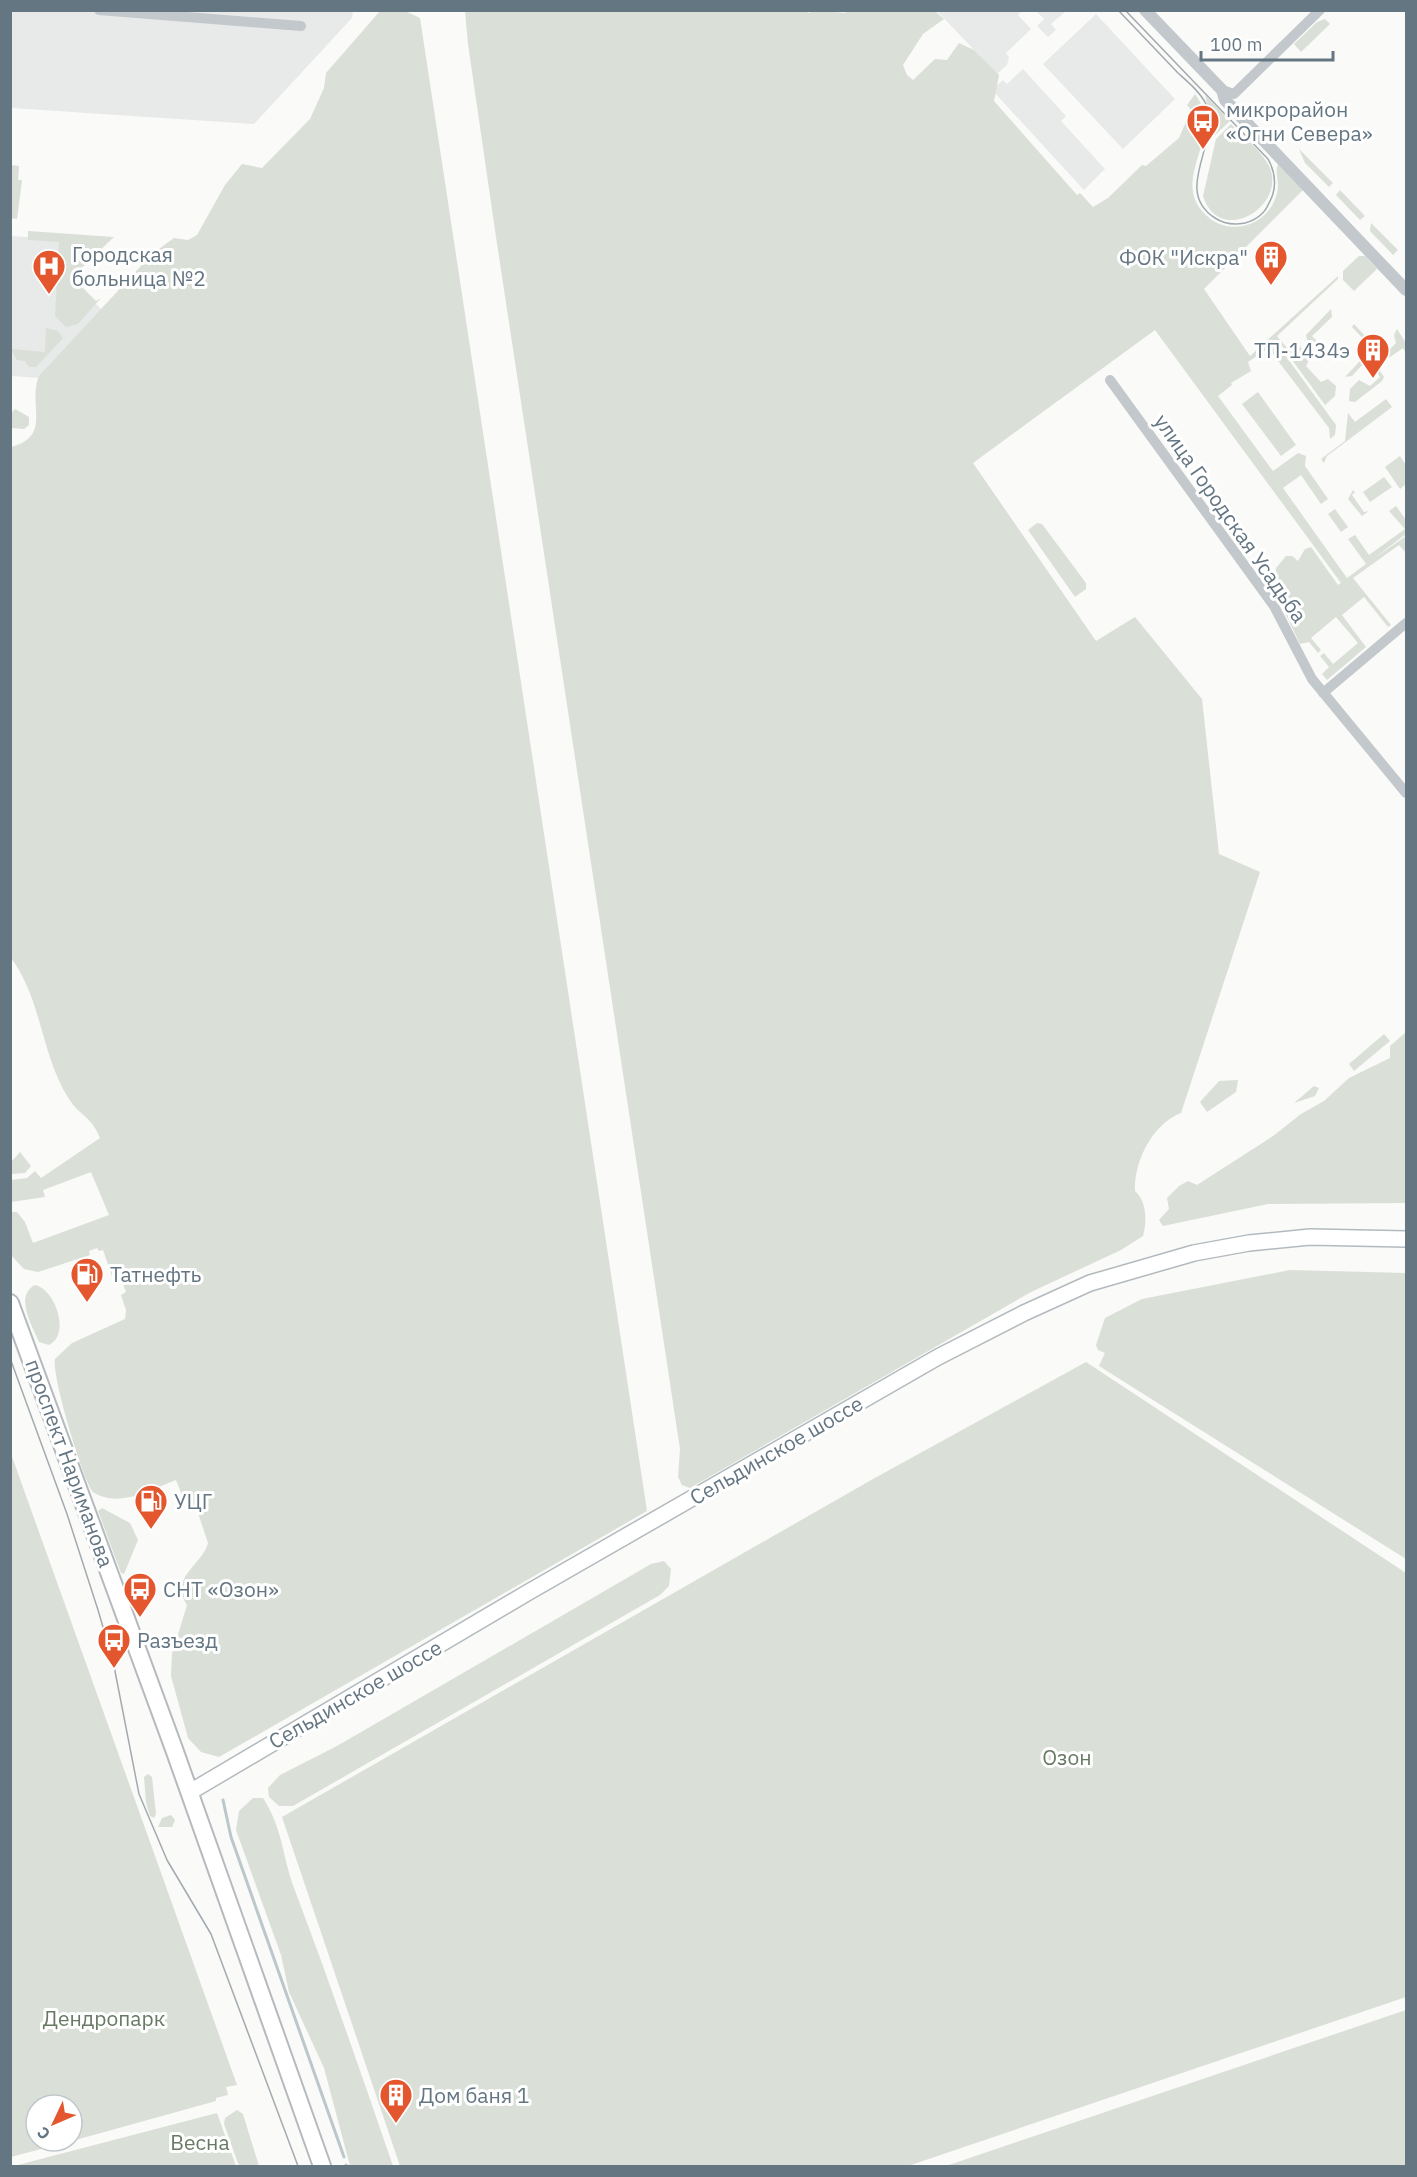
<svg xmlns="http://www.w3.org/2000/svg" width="1417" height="2177" font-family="'IBM Plex Sans',sans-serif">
<rect width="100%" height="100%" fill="#fafaf8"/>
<path fill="#e8e9e9" d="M 10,11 L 353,11 L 352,18 L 254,124 L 11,108 Z
M 937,11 L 1022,11 L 1018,15 L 1031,29 L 1006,53 L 1009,57 L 1007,65 L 997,74 Z
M 1036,11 L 1037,10 L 1066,11 L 1051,24 L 1056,30 L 1048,37 L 1037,26 L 1044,19 Z
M 1096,14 L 1175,99 L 1123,149 L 1043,64 Z
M 1023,69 L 1066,116 L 1061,121 L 1105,169 L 1084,190 L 992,90 L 1003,80 L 1007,84 Z
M 10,236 L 76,240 L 72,279 L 103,311 L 39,378 L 11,376 Z"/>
<path fill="#dadfd7" d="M 806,10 L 808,13 L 817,10 L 845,13 L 848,10 L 935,11 L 944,19 L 923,34 L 903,65 L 907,75 L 913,80 L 935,59 L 947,60 L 959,43 L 974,50 L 999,75 L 994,101 L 1077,195 L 1080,193 L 1093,207 L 1108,198 L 1142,165 L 1146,166 L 1179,138 L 1191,110 L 1187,105 L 1195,94 C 1201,103 1206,112 1205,124 C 1205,153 1178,185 1203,212 C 1209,219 1217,224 1226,226 C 1252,231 1276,213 1278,186 C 1278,178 1275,172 1278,164 L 1303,190 L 1204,289 L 1250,356 L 1338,276 L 1338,279 L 1277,336 L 1280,340 L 1248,362 L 1251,371 L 1231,383 L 1232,385 L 1218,396 L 1273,471 L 1298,453 L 1306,456 L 1305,466 L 1328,499 L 1321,504 L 1301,475 L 1283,488 L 1347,578 L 1366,564 L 1348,539 L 1355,535 L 1369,555 L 1405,529 L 1389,511 L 1396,506 L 1406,520 L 1406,534 L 1372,560 L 1406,536 L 1406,553 L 1399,545 L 1353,578 L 1391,625 L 1388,627 L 1364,597 L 1342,615 L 1366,647 L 1327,680 L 1322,674 L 1329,667 L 1320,656 L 1324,653 L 1333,664 L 1358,643 L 1336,617 L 1311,638 L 1321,650 L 1318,653 L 1309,642 L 1300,644 L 1282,607 L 1281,598 L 1274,587 L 1276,568 L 1286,556 L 1292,556 L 1298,561 L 1305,549 L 1311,547 L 1338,585 L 1341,583 L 1155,330 L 973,463 L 1096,641 L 1135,617 L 1202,699 L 1219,854 L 1260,872 L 1181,1113 C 1153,1124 1134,1160 1135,1191 C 1147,1201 1147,1222 1143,1236 L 1121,1250 L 1031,1292 L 690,1488 L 682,1485 L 678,1477 L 680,1449 L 496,237 L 468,44 L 465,11 Z
M 380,11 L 405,11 L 420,18 L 647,1511 L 219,1757 L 201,1752 L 188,1738 L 171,1676 L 172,1654 L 187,1605 C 169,1577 203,1564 208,1543 L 197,1510 L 184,1500 L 176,1480 C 151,1489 119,1509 93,1492 C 82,1478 51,1373 55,1359 L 72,1343 L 125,1319 L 126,1310 L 121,1295 L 126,1292 L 121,1278 L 115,1279 L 112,1276 L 103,1250 L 99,1251 L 97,1248 L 89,1251 L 90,1255 L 38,1272 L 24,1269 L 11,1255 L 11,1212 L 17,1212 L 25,1222 L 33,1243 L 109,1215 L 91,1172 L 43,1190 L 45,1197 L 11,1202 L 11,1180 L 27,1178 L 35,1171 L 41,1178 L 100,1138 C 92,1117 79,1115 69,1099 C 41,1056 42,999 11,958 L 11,447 C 53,436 27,404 39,376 L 152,254 L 174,238 L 188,240 L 197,235 L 225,185 L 242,164 L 262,168 L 310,119 L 324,88 L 326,73 Z
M 1325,19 L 1330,24 L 1301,52 L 1294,44 L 1317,22 Z
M 1205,95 L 1230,121 L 1215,135 Z
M 1231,124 C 1243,137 1262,151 1269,166 C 1288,205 1220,248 1203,196 L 1216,139 Z
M 1299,149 L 1333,183 L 1329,187 L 1305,163 Z
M 11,165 L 19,166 L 18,180 L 22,180 L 17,219 L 11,218 Z
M 1340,190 L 1365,216 L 1360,220 L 1336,195 Z
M 1371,223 L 1398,250 L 1393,255 L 1370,231 Z
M 28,231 L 114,237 L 72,277 L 96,301 L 101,298 L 78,324 L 66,327 L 55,316 L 59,242 L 28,240 Z
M 1359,256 L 1365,256 L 1377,269 L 1354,291 L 1343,280 L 1343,271 Z
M 1331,309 L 1332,317 L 1312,336 L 1327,352 L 1323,357 L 1307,340 L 1306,335 Z
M 1354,324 L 1377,349 L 1352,376 L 1345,377 L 1372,348 L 1352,327 Z
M 46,328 L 58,331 L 63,338 L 36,367 L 29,367 L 25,361 L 17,360 L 11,349 L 45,352 Z
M 1397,329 L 1406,343 L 1406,353 L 1403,348 L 1383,362 L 1384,355 L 1396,343 L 1394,335 Z
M 1281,341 L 1288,349 L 1298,344 L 1310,358 L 1306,366 L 1321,382 L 1328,379 L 1336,386 L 1335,396 L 1325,405 L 1279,342 Z
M 1277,344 L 1336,425 L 1335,435 L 1330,439 L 1329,428 L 1269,349 Z
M 1378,368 L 1384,377 L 1382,381 L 1355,402 L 1349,401 L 1350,389 L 1359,380 L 1370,386 L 1380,377 L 1376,371 Z
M 1258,392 L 1296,445 L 1281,456 L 1242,404 Z
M 1386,399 L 1392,407 L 1327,456 L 1324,463 L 1321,459 L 1345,441 L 1348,413 L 1355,422 Z
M 15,409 L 29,417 L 29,425 L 24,429 L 11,428 L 11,413 Z
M 1400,456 L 1406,465 L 1406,484 L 1400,489 L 1385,467 Z
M 1384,477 L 1392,487 L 1370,502 L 1363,492 Z
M 1353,490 L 1355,492 L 1352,495 L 1364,512 L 1369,511 L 1362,516 L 1348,499 Z
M 1335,509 L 1348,527 L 1341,532 L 1328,514 Z
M 1037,523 L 1042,524 L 1086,583 L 1086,589 L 1075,597 L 1028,530 Z
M 1406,1032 L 1406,1203 L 1268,1204 L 1163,1226 L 1159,1220 L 1169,1209 L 1167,1198 L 1179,1186 L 1188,1181 L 1197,1185 L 1273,1136 L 1301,1114 L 1324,1101 L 1349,1078 L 1390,1058 L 1390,1046 Z
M 1384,1034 L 1390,1041 L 1354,1071 L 1349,1064 Z
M 1238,1080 L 1236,1092 L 1207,1112 L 1200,1102 L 1219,1081 Z
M 1314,1086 L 1319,1088 L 1315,1096 L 1294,1103 Z
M 20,1152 L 31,1166 L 25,1173 L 11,1174 L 11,1162 Z
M 1290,1270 L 1406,1273 L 1406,1559 L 1099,1366 L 1105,1353 L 1098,1350 L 1096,1345 L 1105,1318 L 1142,1299 Z
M 35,1285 C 55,1289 71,1334 49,1345 L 39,1342 C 32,1326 14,1296 35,1285 Z
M 1086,1362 L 1406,1573 L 1406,1997 L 908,2166 L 400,2166 L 282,1817 L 873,1479 Z
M 10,1451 L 237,2085 L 226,2087 L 228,2095 L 216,2098 L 216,2101 L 72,2141 L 72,2105 L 36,2105 L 36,2141 L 71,2141 L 11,2157 Z
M 102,1508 L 130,1523 L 138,1540 L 124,1574 L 121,1573 L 98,1511 Z
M 664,1561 L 671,1569 L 669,1586 L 660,1595 L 293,1806 L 279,1806 L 269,1797 L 268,1788 L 280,1775 L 337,1746 L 651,1564 Z
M 148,1774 L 152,1777 L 156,1814 L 154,1818 L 150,1816 L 146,1803 L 144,1777 Z
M 253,1798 L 263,1798 C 283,1829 282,1855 294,1888 C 329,1980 361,2073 393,2166 L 350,2166 L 324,2068 L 289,1992 L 281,1955 L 236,1830 L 239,1811 Z
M 171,1815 L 175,1820 L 172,1827 L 158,1827 L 162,1818 Z
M 1406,2010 L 1406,2166 L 946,2166 Z
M 237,2110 L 243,2114 L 259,2166 L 239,2166 L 224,2124 L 225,2118 Z
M 217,2113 L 236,2166 L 14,2166 Z"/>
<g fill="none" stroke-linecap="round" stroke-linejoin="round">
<path stroke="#bbc7cb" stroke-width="3" d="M 223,1800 L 231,1837 L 344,2157
M 346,2165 L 347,2166"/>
<defs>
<path id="secondary" d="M 190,1792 L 527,1593 L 938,1357 L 1024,1313 L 1090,1283 L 1194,1253 L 1249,1243 L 1310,1237 L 1406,1239"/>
<path id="primary" d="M 10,1303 L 174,1749 L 322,2166"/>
</defs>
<use href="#secondary" stroke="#b3babf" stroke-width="18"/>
<use href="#primary" stroke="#b5babe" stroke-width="20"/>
<path stroke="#c3c8cc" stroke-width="10" d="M 99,10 L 301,26
M 1222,90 L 1234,94 L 1320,10
M 1110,380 L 1274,606 L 1312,679 L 1406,793
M 1323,693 L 1406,623"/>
<path stroke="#c3c8cc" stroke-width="12" d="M 1145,10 L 1222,90 L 1225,100 L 1406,290"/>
<use href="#secondary" stroke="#fff" stroke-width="15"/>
<use href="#primary" stroke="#fff" stroke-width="16"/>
<path stroke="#a2aab0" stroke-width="1.5" d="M 1118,10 C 1138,31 1158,52 1178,73 C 1188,82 1200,92 1206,104 C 1223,140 1171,190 1215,218 C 1224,224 1235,225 1245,223 C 1256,220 1265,213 1269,203 C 1277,189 1276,173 1268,159 L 1125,10
M 10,1358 L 67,1514 L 98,1610 L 113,1661 L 139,1794 L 167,1860 L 211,1934 L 298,2166"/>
</g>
<defs>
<symbol id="bus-pin" viewBox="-11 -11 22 30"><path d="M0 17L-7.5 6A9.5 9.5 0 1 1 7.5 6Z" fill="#e4572e" stroke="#fff"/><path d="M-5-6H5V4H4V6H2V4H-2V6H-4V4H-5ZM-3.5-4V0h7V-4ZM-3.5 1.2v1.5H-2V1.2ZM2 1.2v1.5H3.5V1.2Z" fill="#fff"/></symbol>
<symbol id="building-pin" viewBox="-11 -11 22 30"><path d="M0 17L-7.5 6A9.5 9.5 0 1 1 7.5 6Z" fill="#e4572e" stroke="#fff"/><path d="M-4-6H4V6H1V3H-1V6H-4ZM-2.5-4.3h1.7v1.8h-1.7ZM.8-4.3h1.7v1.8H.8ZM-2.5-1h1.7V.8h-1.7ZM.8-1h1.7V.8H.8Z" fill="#fff"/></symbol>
<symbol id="hospital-pin" viewBox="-11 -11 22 30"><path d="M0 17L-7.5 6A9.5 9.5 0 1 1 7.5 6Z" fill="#e4572e" stroke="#fff"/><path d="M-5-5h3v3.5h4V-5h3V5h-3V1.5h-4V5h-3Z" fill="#fff"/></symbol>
<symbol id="fuel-pin" viewBox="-11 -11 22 30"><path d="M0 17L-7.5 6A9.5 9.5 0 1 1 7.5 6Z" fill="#e4572e" stroke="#fff"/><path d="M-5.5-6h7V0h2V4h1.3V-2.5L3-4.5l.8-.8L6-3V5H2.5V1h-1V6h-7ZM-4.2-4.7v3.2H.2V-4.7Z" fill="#fff"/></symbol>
</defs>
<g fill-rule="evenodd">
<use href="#bus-pin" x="1184" y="102" width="38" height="52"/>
<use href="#building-pin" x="1252" y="238" width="38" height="52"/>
<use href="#hospital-pin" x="30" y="247" width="38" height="52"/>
<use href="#building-pin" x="1354" y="331" width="38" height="52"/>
<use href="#fuel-pin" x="68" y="1255" width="38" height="52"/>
<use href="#fuel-pin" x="132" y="1482" width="38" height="52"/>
<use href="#bus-pin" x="121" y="1570" width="38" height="52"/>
<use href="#bus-pin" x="95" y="1621" width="38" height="52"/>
<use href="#building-pin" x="377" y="2076" width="38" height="52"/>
</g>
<g text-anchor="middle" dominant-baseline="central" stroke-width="6" stroke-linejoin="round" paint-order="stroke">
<g font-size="21" fill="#657683" stroke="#fff" text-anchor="start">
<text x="1226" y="109">микрорайон<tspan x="1226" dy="24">«Огни Севера»</tspan></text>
<text x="72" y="254">Городская<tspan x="72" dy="24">больница №2</tspan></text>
<text x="1248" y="257" text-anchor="end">ФОК "Искра"</text>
<text x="1350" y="350" text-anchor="end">ТП-1434э</text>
<text x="110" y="1274">Татнефть</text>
<text x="174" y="1501">УЦГ</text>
<text x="163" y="1589">СНТ «Озон»</text>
<text x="137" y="1640">Разъезд</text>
<text x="419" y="2095">Дом баня 1</text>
</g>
<g font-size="21" fill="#657683" stroke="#fff">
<text transform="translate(1231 518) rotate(55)">улица Городская Усадьба</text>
<text transform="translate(776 1450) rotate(-30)">Сельдинское шоссе</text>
<text transform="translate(70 1463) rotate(70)">проспект Нариманова</text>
<text transform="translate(355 1694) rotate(-30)">Сельдинское шоссе</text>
</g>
<g font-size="21" fill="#687a64" stroke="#fff">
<text x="1067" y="1757">Озон</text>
<text x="104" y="2018">Дендропарк</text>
<text x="200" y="2142">Весна</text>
</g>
</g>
<rect width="1417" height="2177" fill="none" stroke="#657683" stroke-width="24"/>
<g transform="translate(54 2123) rotate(226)"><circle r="28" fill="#ffffff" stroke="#c1c8cd" stroke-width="1.5"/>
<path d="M0-4.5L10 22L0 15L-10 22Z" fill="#e4572e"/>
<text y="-9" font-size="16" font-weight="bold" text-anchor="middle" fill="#657683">С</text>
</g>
<path d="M1201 51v9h132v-9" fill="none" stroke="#657683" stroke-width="3"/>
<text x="1210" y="51" font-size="18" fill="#657683" stroke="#ffffff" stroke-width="4.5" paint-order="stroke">100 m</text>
</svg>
